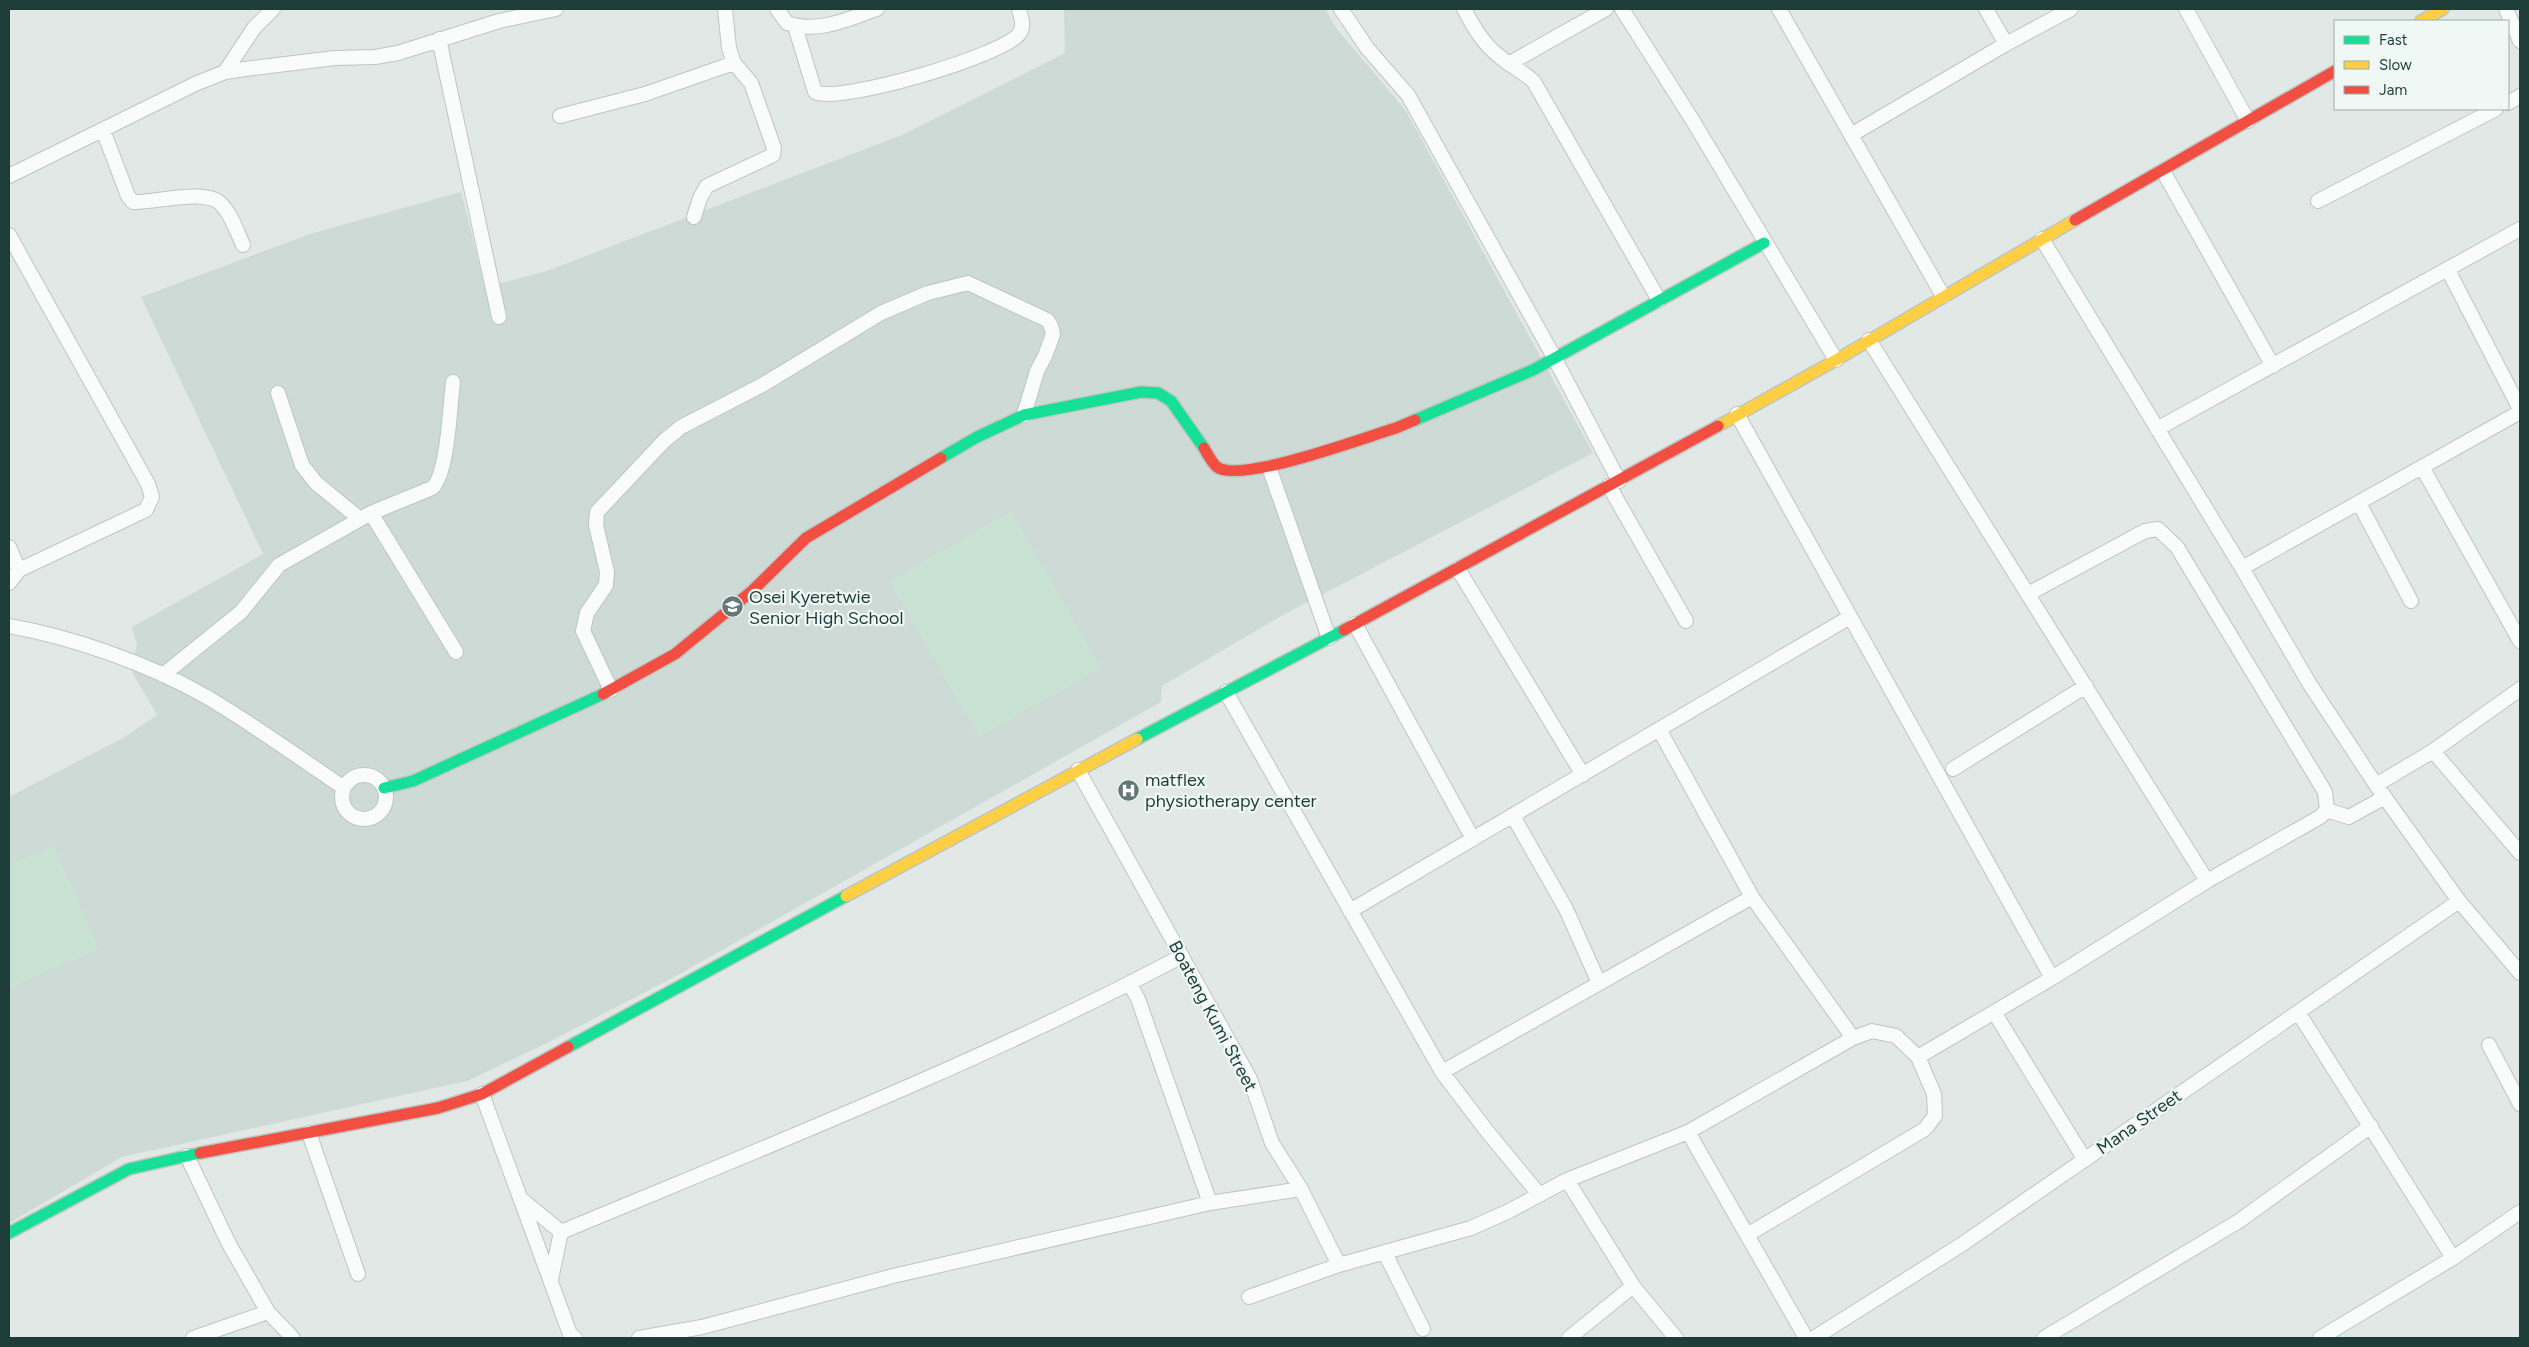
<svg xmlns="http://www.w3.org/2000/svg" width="2529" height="1347" font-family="Figtree,sans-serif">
<rect width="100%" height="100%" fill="#e1e8e6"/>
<path fill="#cedad6" d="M 1064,9 L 1325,9 L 1336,28 L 1406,111 L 1593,453 L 1281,616 L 1162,686 L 1161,702 L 676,976 L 547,1043 L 467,1081 L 122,1157 L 9,1223 L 9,797 L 125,737 L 157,715 L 131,670 L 137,645 L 132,627 L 263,554 L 141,297 L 313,233 L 461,192 L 485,287 L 544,272 L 902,135 L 1065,53 Z"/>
<path fill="#c8e3d3" d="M 1011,511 L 1101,668 L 979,737 L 889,581 Z
M 54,846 L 99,949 L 9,988 L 9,865 Z"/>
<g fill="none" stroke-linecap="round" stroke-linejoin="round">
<defs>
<path id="street" d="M 777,9 L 787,23 C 817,34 848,19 877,9
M 1341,9 L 1367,48 L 1408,95 L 1554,357 L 1619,481
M 1464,9 C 1473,26 1483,44 1499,56 C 1510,66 1523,71 1534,82 L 1659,300
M 1622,9 L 1693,121 L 1836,360
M 1779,9 L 1943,296
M 1986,9 L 2006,44
M 2186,9 L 2248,121
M 2506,9 L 2520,41
M 795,26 L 815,92 C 839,104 1002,56 1019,34 C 1025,26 1021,18 1019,9
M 439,39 L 499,317
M 1510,63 L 1606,9
M 225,72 L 254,28 L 273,9
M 2508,103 L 2520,96
M 560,116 L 645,94 L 734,63
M 103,130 L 128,196 L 133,202 C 155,203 206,188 221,204 C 232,215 237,232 243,245
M 1851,135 L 2006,44 L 2071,9
M 2163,171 L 2273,366
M 9,176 L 195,84 L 225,72 L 245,69 L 335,58 L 375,57 L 398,53 L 499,21 L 556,9
M 2318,201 L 2496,109
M 694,217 L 700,198 L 707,186 L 773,155 L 774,148 L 751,83 L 734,63 L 729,48 L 725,9
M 9,235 L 148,484 L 152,497 L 146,510 L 19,570 L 9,583
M 2042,239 L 2242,568 L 2309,683 L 2376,785 L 2459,901 L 2520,973
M 2448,270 L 2520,409
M 1869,340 L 2207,881
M 278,393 L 302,465 L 316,483 L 360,519
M 1737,414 L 2052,978
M 2157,429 L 2520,229
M 1269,467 L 1329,638
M 2422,467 L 2520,641
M 1609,486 L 1686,621
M 2359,503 L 2411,601
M 371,513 L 456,652
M 9,547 L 19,570
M 2242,568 L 2520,412
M 1458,569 L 1583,775
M 1355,624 L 1473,839
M 9,626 C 72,637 149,664 205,696 C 253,724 298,757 344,788
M 163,675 L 241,612 L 279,565 L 371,513 L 432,488 C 448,475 450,404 453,382
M 611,690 L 583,631 L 587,613 L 606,585 L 607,572 L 596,525 L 597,512 L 664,441 L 681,427 L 764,384 L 881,313 L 928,293 L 968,283 L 1047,320 L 1051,326 L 1053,334 L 1045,356 L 1037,371 L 1024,415
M 1226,692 L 1442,1072 L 1486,1130 L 1538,1193
M 1660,731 L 1752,897 L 1853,1038
M 2433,751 L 2520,853
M 1953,769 L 2086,686
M 1078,770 L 1250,1079 L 1272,1143 L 1301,1189 L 1339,1265
M342 797a22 22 0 1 1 44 0a22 22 0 1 1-44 0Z
M 2376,785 L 2433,751 L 2520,689
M 2327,810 L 2349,817 L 2385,797
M 1513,816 L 1566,909 L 1599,983
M 1350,911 L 1850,617
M 1130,984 L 1138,999 L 1210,1203
M 1994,1012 L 2085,1160
M 2298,1012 L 2453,1258
M 2489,1045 L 2520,1104
M 1918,1057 L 2052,978 L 2207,881 L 2320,817 L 2327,810 L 2325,792 L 2177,547 L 2158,529 L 2145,531 L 2028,594
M 1442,1072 L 1752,897
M 482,1094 L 570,1334 L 575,1338
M 1688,1132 L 1806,1338
M 309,1133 L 358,1274
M 187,1156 L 229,1244 L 268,1312 L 293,1338
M 1567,1180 L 1633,1286 L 1676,1338
M 521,1199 L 561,1232
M 561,1232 C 770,1145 982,1062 1182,956
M 1385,1253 L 1423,1329
M 551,1279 L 561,1232
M 1249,1297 L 1339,1265 L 1471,1228 L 1509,1211 L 1567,1180 L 1688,1132 L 1853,1038 L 1872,1031 L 1896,1036 L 1918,1057 L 1934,1094 L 1935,1116 L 1925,1129 L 1747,1235
M 193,1338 L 268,1312
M 639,1338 L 702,1327 L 893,1276 L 1210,1203 L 1301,1189
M 1569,1338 L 1633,1286
M 1814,1338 L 1961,1245 L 2459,901
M 2044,1338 L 2239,1221 L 2371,1126
M 2320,1338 L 2453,1258 L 2520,1212"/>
<path id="fast" d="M 1415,420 L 1533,370 L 1764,243
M 941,458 L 977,437 L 1024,415 L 1141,392 L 1158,393 L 1171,401 L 1204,448
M 1137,739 L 1344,630
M 384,788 L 413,781 L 603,694
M 568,1047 L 846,896
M 9,1233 L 129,1169 L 200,1153"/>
<path id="slow" d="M 2421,21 L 2443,9
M 1718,426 L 1836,360 L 2075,220
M 846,896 L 1137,739"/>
<path id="jam" d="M 2075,220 L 2335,71
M 1204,448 C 1207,453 1212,463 1217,467 C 1240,484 1366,437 1396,428 L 1415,420
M 1344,630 L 1718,426
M 603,694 L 675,654 L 752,591 L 806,538 L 941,458
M 200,1153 L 438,1108 L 482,1094 L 568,1047"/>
</defs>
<use href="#street" stroke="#bec5c3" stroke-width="16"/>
<use href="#fast" stroke="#bdc6c3" stroke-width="14"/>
<use href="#slow" stroke="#bdc6c3" stroke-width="14"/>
<use href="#jam" stroke="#bdc6c3" stroke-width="14"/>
<use href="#street" stroke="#fafcfb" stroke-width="14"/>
<use href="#fast" stroke="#16e098" stroke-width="11"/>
<use href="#slow" stroke="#ffcf43" stroke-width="11"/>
<use href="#jam" stroke="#f24e42" stroke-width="11"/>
</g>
<defs>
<symbol id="school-disc" viewBox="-11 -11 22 22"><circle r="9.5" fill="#627975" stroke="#eff8f4"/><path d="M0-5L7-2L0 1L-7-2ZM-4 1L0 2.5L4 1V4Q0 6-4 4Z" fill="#fff"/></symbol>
<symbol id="hospital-disc" viewBox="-11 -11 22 22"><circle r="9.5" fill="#627975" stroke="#eff8f4"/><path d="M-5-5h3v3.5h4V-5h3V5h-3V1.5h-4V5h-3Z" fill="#fff"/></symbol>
</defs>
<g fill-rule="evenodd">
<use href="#school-disc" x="720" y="594" width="25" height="25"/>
<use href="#hospital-disc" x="1116" y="778" width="25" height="25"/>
</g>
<g text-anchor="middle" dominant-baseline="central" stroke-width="4.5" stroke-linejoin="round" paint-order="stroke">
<g font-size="18" fill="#1e3d38" stroke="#eff8f4" text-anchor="start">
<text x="749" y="597">Osei Kyeretwie<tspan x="749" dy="21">Senior High School</tspan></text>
<text x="1145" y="780">matflex<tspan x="1145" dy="21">physiotherapy center</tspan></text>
</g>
<g font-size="18" fill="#1e3d38" stroke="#eff8f4">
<text transform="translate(1213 1016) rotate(62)">Boateng Kumi Street</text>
<text transform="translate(2139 1122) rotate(-35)">Mana Street</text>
</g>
</g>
<rect width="2529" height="1347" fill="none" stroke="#1e3d38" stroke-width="20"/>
<rect x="2334" y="20" width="175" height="90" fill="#eff8f4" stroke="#9bada9"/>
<rect x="2344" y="36" width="25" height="8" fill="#16e098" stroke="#9bada9"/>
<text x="2379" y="45" font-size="15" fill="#1e3d38">Fast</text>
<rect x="2344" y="61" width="25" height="8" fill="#ffcf43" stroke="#9bada9"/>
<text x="2379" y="70" font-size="15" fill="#1e3d38">Slow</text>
<rect x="2344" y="86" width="25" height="8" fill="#f24e42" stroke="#9bada9"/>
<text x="2379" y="95" font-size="15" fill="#1e3d38">Jam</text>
</svg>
